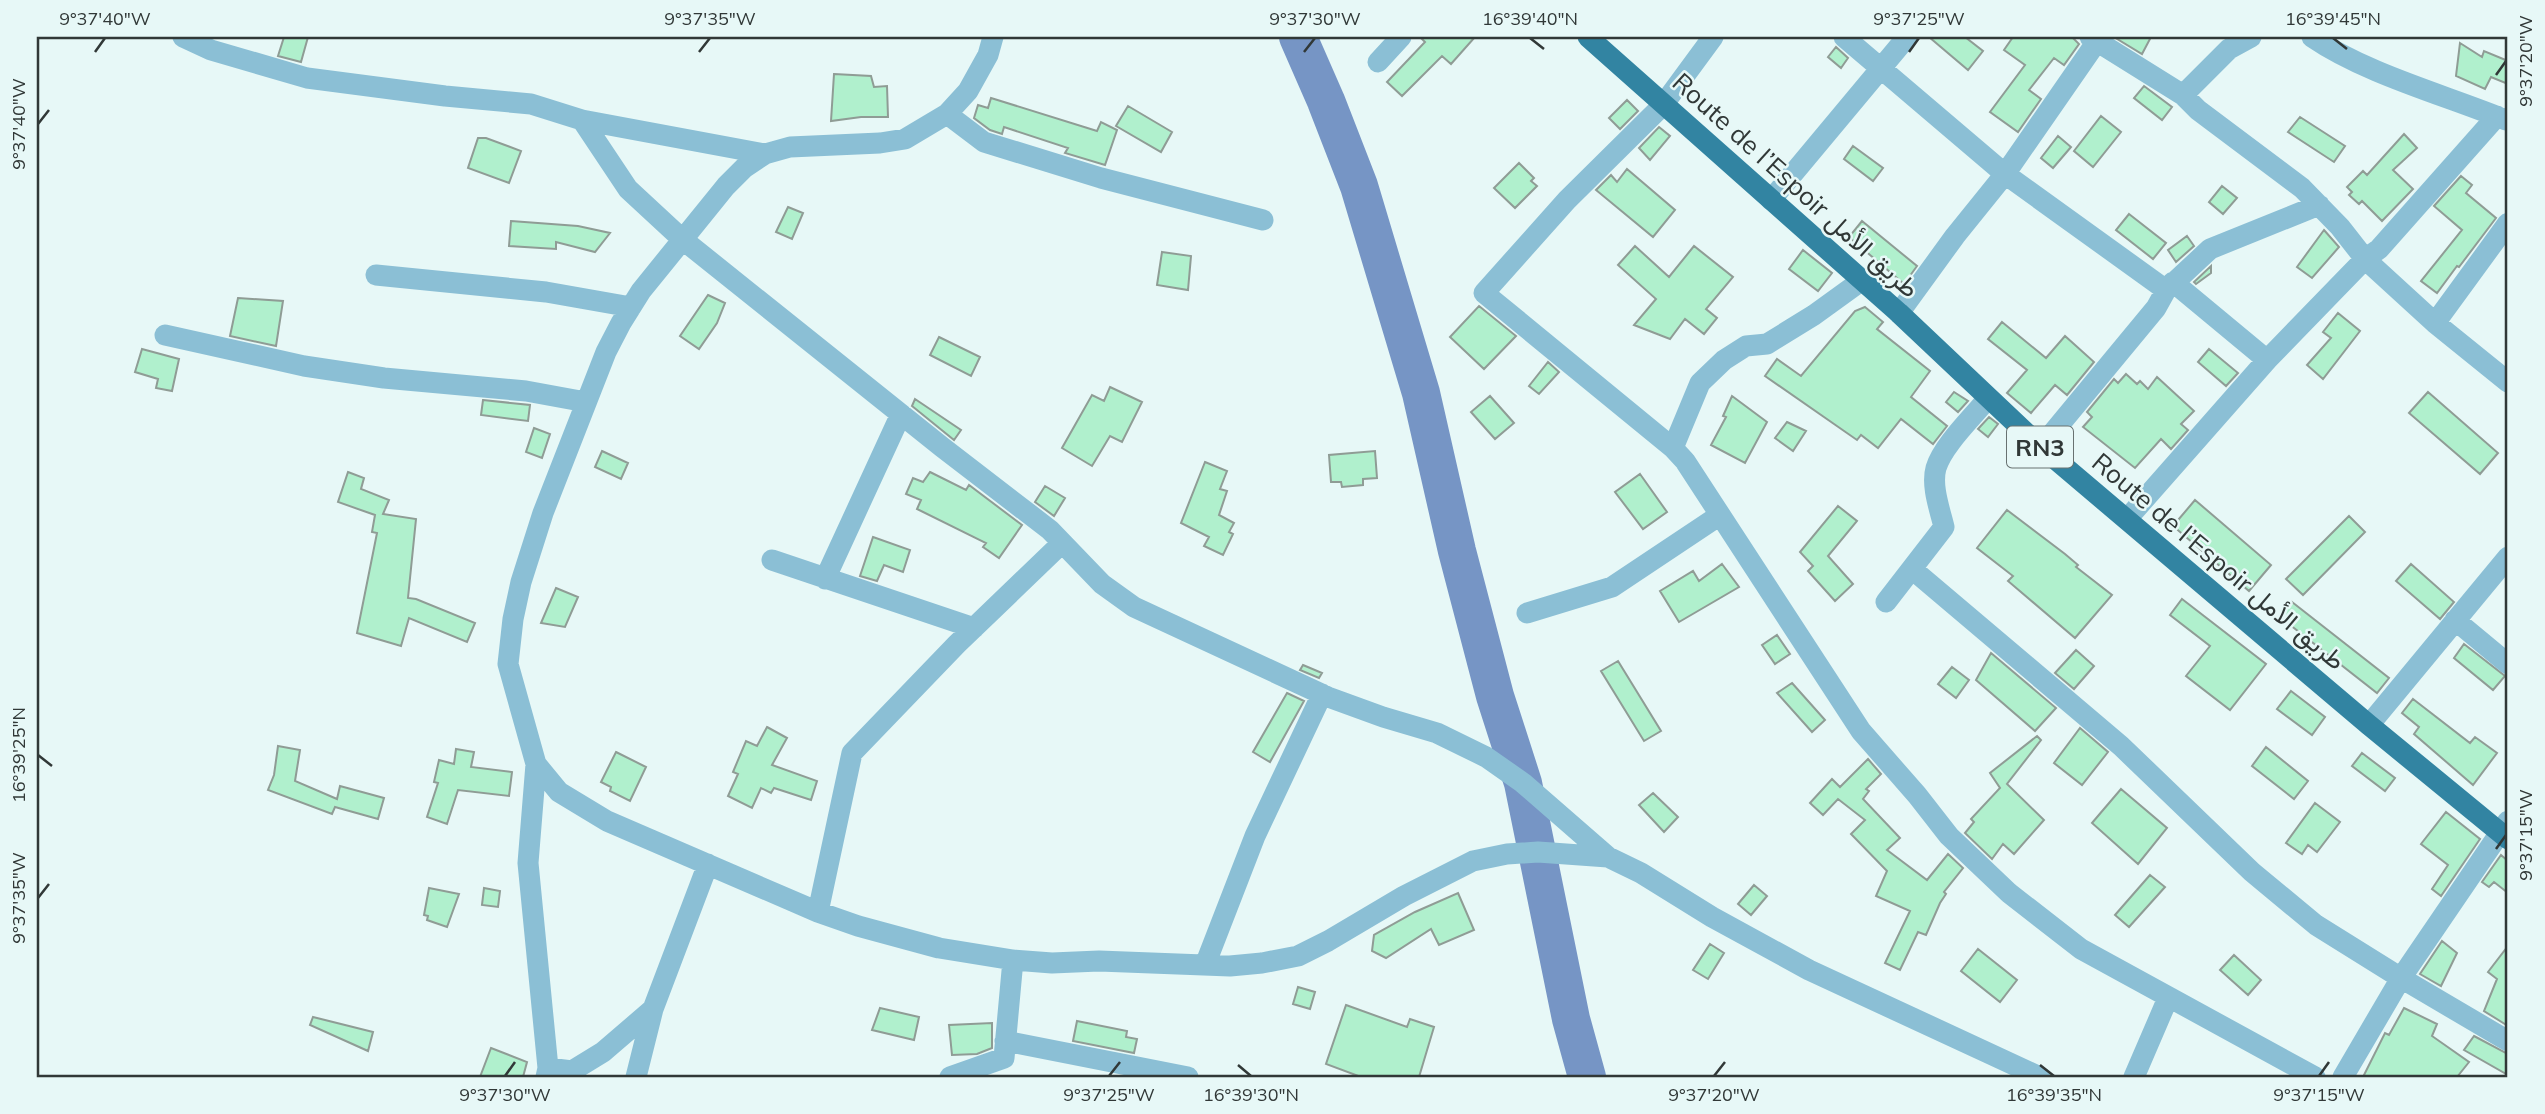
<svg xmlns="http://www.w3.org/2000/svg" width="2545" height="1114" font-family="Mulish,Vazirmatn,sans-serif">
<rect width="100%" height="100%" fill="#e7f8f7"/>
<g fill="none" stroke-linecap="round" stroke-linejoin="round">
<path stroke="#7695c5" stroke-width="38" d="M 1298,37 L 1326,101 L 1359,186 L 1421,393 L 1457,551 L 1495,696 L 1523,783 L 1571,1019 L 1587,1077"/>
</g>
<path fill="#b0f0cd" stroke="#8f9c95" stroke-width="2" d="M 284,37 L 308,37 L 301,62 L 278,56 Z
M 1420,37 L 1475,37 L 1451,64 L 1442,56 L 1402,96 L 1387,82 L 1425,42 Z
M 1929,37 L 1965,37 L 1983,51 L 1968,70 Z
M 2013,37 L 2072,37 L 2079,44 L 2064,65 L 2054,58 L 2029,90 L 2041,99 L 2018,132 L 1990,112 L 2025,65 L 2004,50 Z
M 2114,37 L 2151,37 L 2142,54 Z
M 2460,43 L 2482,57 L 2484,51 L 2508,61 L 2508,84 L 2491,77 L 2485,89 L 2456,76 Z
M 1836,47 L 1848,58 L 1841,68 L 1828,57 Z
M 834,74 L 871,76 L 874,87 L 887,86 L 888,117 L 861,117 L 831,121 Z
M 2144,86 L 2172,107 L 2162,120 L 2134,98 Z
M 991,98 L 1097,131 L 1101,122 L 1117,130 L 1105,165 L 1065,153 L 1068,148 L 1004,127 L 1002,134 L 990,130 L 974,118 L 978,105 L 988,108 Z
M 1627,100 L 1638,111 L 1620,129 L 1609,118 Z
M 1128,106 L 1172,132 L 1161,152 L 1116,126 Z
M 2101,116 L 2121,132 L 2093,167 L 2074,151 Z
M 2300,117 L 2345,146 L 2334,162 L 2288,132 Z
M 1659,127 L 1670,136 L 1650,160 L 1639,148 Z
M 2404,134 L 2417,148 L 2393,170 L 2413,189 L 2382,221 L 2362,201 L 2359,204 L 2349,195 L 2352,192 L 2347,187 L 2363,171 L 2367,175 Z
M 2058,136 L 2071,147 L 2053,168 L 2041,158 Z
M 478,138 L 486,138 L 521,151 L 509,183 L 468,168 Z
M 1853,146 L 1883,168 L 1873,181 L 1844,159 Z
M 1519,163 L 1534,178 L 1531,181 L 1537,186 L 1515,208 L 1494,188 Z
M 1627,169 L 1675,210 L 1653,237 L 1596,190 L 1611,175 L 1617,182 Z
M 2461,176 L 2472,185 L 2466,193 L 2496,218 L 2459,267 L 2457,266 L 2437,293 L 2421,281 L 2462,230 L 2434,206 Z
M 2222,186 L 2237,198 L 2223,214 L 2209,202 Z
M 788,207 L 803,213 L 792,239 L 776,232 Z
M 2129,214 L 2166,243 L 2153,259 L 2116,230 Z
M 511,221 L 578,226 L 610,233 L 595,252 L 556,242 L 556,249 L 509,246 Z
M 1862,221 L 1917,266 L 1904,284 L 1849,237 Z
M 2324,230 L 2339,247 L 2312,278 L 2297,267 Z
M 2187,236 L 2194,246 L 2176,262 L 2168,250 Z
M 1635,246 L 1669,277 L 1694,246 L 1733,277 L 1706,309 L 1717,318 L 1704,334 L 1685,319 L 1670,339 L 1634,325 L 1656,299 L 1618,265 Z
M 1803,250 L 1832,273 L 1818,291 L 1789,269 Z
M 1162,252 L 1191,256 L 1188,290 L 1157,285 Z
M 2211,266 L 2211,273 L 2196,284 L 2194,282 Z
M 708,295 L 725,303 L 717,323 L 699,349 L 680,336 Z
M 238,298 L 283,301 L 276,346 L 230,336 Z
M 1479,306 L 1516,336 L 1484,369 L 1450,337 Z
M 1865,307 L 1883,322 L 1877,329 L 1930,371 L 1911,397 L 1947,426 L 1933,444 L 1901,419 L 1878,448 L 1861,435 L 1857,440 L 1765,376 L 1777,359 L 1801,376 L 1855,311 Z
M 2338,313 L 2360,331 L 2323,379 L 2307,365 L 2331,338 L 2323,332 Z
M 2002,322 L 2046,358 L 2065,336 L 2094,362 L 2067,395 L 2055,385 L 2031,413 L 2007,393 L 2027,370 L 1988,339 Z
M 939,337 L 980,357 L 971,376 L 930,355 Z
M 142,349 L 179,359 L 172,391 L 156,388 L 158,379 L 135,372 Z
M 2209,349 L 2238,373 L 2226,386 L 2198,362 Z
M 1548,362 L 1559,372 L 1539,394 L 1529,386 Z
M 2126,374 L 2137,384 L 2140,381 L 2148,389 L 2157,377 L 2194,411 L 2181,424 L 2188,430 L 2171,449 L 2161,439 L 2135,468 L 2083,427 L 2092,417 L 2087,412 L 2114,379 L 2118,383 Z
M 1110,387 L 1142,402 L 1122,442 L 1110,436 L 1092,466 L 1062,448 L 1092,395 L 1104,401 Z
M 1954,392 L 1968,401 L 1958,412 L 1946,402 Z
M 2428,392 L 2498,453 L 2480,474 L 2409,413 Z
M 1490,396 L 1514,423 L 1495,439 L 1471,412 Z
M 1732,396 L 1767,422 L 1745,463 L 1711,445 L 1726,417 L 1723,416 Z
M 915,399 L 961,430 L 954,440 L 912,406 Z
M 483,400 L 530,405 L 528,421 L 481,415 Z
M 1989,417 L 1998,424 L 1988,437 L 1978,429 Z
M 1787,422 L 1806,431 L 1793,451 L 1775,438 Z
M 534,428 L 550,434 L 542,458 L 526,452 Z
M 602,451 L 628,463 L 621,479 L 595,467 Z
M 1375,451 L 1377,478 L 1363,479 L 1363,485 L 1342,487 L 1341,482 L 1331,482 L 1329,455 Z
M 1205,462 L 1227,471 L 1220,489 L 1227,491 L 1219,515 L 1234,523 L 1229,532 L 1233,534 L 1223,555 L 1204,546 L 1209,537 L 1181,523 Z
M 348,472 L 364,478 L 361,489 L 389,500 L 383,514 L 416,519 L 408,598 L 416,599 L 475,623 L 467,642 L 409,618 L 401,646 L 357,633 L 377,533 L 372,532 L 375,515 L 338,502 Z
M 930,472 L 966,490 L 969,485 L 1022,525 L 999,558 L 983,547 L 986,543 L 917,509 L 921,500 L 906,494 L 913,478 L 923,482 Z
M 1640,474 L 1667,512 L 1643,529 L 1615,492 Z
M 1045,486 L 1065,498 L 1054,516 L 1035,502 Z
M 2195,500 L 2271,565 L 2249,591 L 2173,526 Z
M 1838,506 L 1857,521 L 1828,556 L 1853,584 L 1835,601 L 1808,571 L 1813,566 L 1800,552 Z
M 2007,510 L 2065,554 L 2078,565 L 2076,567 L 2112,595 L 2075,638 L 2008,581 L 2013,576 L 1977,548 Z
M 2349,516 L 2365,532 L 2303,595 L 2286,579 Z
M 873,537 L 910,550 L 903,572 L 884,565 L 877,581 L 860,576 Z
M 1722,564 L 1739,587 L 1679,622 L 1660,591 L 1693,571 L 1699,581 Z
M 2411,564 L 2454,602 L 2440,619 L 2396,581 Z
M 556,588 L 578,597 L 565,627 L 541,623 Z
M 2182,599 L 2266,664 L 2230,710 L 2186,676 L 2210,646 L 2170,615 Z
M 2292,602 L 2389,678 L 2377,693 L 2280,617 Z
M 1777,635 L 1790,654 L 1775,664 L 1762,645 Z
M 2464,644 L 2505,676 L 2493,690 L 2454,658 Z
M 2076,650 L 2094,666 L 2074,689 L 2055,673 Z
M 1991,653 L 2056,708 L 2035,731 L 1976,680 Z
M 1618,661 L 1661,731 L 1644,741 L 1601,671 Z
M 1303,665 L 1322,673 L 1319,678 L 1300,670 Z
M 1952,667 L 1969,680 L 1956,698 L 1938,684 Z
M 1792,683 L 1825,720 L 1812,732 L 1777,693 Z
M 2291,691 L 2325,717 L 2312,735 L 2277,709 Z
M 1287,693 L 1304,701 L 1270,762 L 1253,752 Z
M 2413,699 L 2470,743 L 2475,737 L 2497,753 L 2473,785 L 2414,734 L 2419,727 L 2402,713 Z
M 767,727 L 787,738 L 772,765 L 817,781 L 811,800 L 774,788 L 771,793 L 761,788 L 752,808 L 728,796 L 738,774 L 733,772 L 746,741 L 757,746 Z
M 2080,728 L 2108,752 L 2082,785 L 2054,763 Z
M 2037,736 L 2041,740 L 2007,784 L 2044,820 L 2014,854 L 2003,844 L 1992,859 L 1965,833 L 1974,822 L 1971,819 L 2000,788 L 1990,773 Z
M 278,746 L 300,750 L 295,781 L 337,799 L 340,786 L 384,798 L 378,819 L 335,807 L 332,814 L 268,790 L 274,775 Z
M 2266,747 L 2308,781 L 2294,799 L 2252,766 Z
M 456,749 L 474,752 L 471,767 L 512,772 L 509,796 L 458,790 L 447,824 L 427,817 L 438,783 L 434,782 L 439,760 L 454,764 Z
M 616,752 L 646,767 L 630,801 L 610,791 L 611,787 L 601,782 Z
M 2362,753 L 2395,778 L 2385,791 L 2352,766 Z
M 1868,759 L 1881,774 L 1866,789 L 1869,791 L 1863,799 L 1900,838 L 1887,850 L 1927,880 L 1948,854 L 1963,868 L 1944,892 L 1946,894 L 1940,903 L 1926,935 L 1918,932 L 1900,970 L 1885,963 L 1910,911 L 1876,896 L 1887,871 L 1851,834 L 1865,820 L 1838,799 L 1823,815 L 1810,803 L 1832,779 L 1840,787 Z
M 2121,789 L 2167,828 L 2138,864 L 2092,823 Z
M 1653,793 L 1678,817 L 1664,832 L 1639,805 Z
M 2315,803 L 2340,822 L 2317,852 L 2308,845 L 2302,854 L 2286,843 Z
M 2446,812 L 2480,839 L 2441,896 L 2432,889 L 2448,865 L 2421,844 Z
M 2501,855 L 2508,861 L 2508,893 L 2494,882 L 2489,887 L 2482,882 Z
M 2150,875 L 2165,887 L 2129,927 L 2115,915 Z
M 1754,885 L 1767,896 L 1751,915 L 1738,904 Z
M 429,888 L 459,894 L 447,927 L 427,920 L 428,916 L 424,915 Z
M 484,888 L 500,891 L 498,907 L 482,905 Z
M 1458,893 L 1474,930 L 1439,945 L 1431,929 L 1386,958 L 1372,951 L 1374,935 L 1415,912 Z
M 2442,941 L 2457,953 L 2441,986 L 2420,974 Z
M 1710,944 L 1724,953 L 1708,979 L 1693,970 Z
M 2508,946 L 2508,1026 L 2484,1011 L 2497,979 L 2488,972 Z
M 1978,949 L 2017,980 L 2000,1002 L 1961,971 Z
M 2234,955 L 2261,980 L 2248,995 L 2220,970 Z
M 1298,987 L 1315,992 L 1310,1009 L 1293,1004 Z
M 1346,1005 L 1407,1027 L 1410,1019 L 1434,1027 L 1419,1077 L 1361,1077 L 1326,1064 Z
M 880,1008 L 919,1017 L 914,1040 L 872,1030 Z
M 2404,1008 L 2437,1024 L 2432,1036 L 2469,1062 L 2457,1077 L 2363,1077 L 2385,1033 L 2389,1035 Z
M 313,1017 L 373,1032 L 368,1051 L 310,1025 Z
M 1077,1021 L 1127,1031 L 1126,1037 L 1137,1039 L 1134,1053 L 1073,1041 Z
M 992,1023 L 992,1048 L 977,1054 L 952,1055 L 949,1025 Z
M 2474,1036 L 2508,1054 L 2508,1075 L 2464,1050 Z
M 491,1048 L 527,1062 L 523,1077 L 480,1077 Z"/>
<g fill="none" stroke-linecap="round" stroke-linejoin="round">
<path stroke="#8bbfd5" stroke-width="21" d="M 183,37 L 211,50 L 307,78 L 445,96 L 531,104 L 582,120 L 765,154
M 1713,37 L 1663,105 L 1567,200 L 1484,293 L 1673,448 L 1685,461 L 1861,731 L 1917,795 L 1949,836 L 2009,893 L 2081,949 L 2315,1077
M 1844,37 L 2005,174 L 2166,290 L 2156,308 L 2041,447
M 2090,37 L 2183,95 L 2198,110 L 2302,188 L 2340,227 L 2365,259 L 2435,323 L 2508,382
M 2312,37 C 2366,74 2445,95 2506,120
M 1378,62 L 1401,37
M 2183,95 L 2229,49 L 2251,37
M 947,114 L 984,142 L 1101,178 L 1263,220
M 582,120 L 628,189 L 682,239 L 942,447 L 1050,530 L 1102,584 L 1134,607 L 1328,697 L 1383,717 L 1437,733 L 1486,757 L 1523,783 L 1608,857
M 1771,200 L 1907,37
M 376,275 L 546,292 L 631,307
M 2173,282 L 2267,360
M 2166,290 L 2210,249 L 2319,205
M 1899,313 L 1955,236 L 2005,174 L 2100,37
M 2435,323 L 2508,223
M 165,335 L 304,366 L 384,378 L 526,391 L 586,402
M 1673,448 L 1700,383 L 1724,360 L 1746,346 L 1767,344 L 1814,315 L 1861,281
M 2127,519 L 2267,360 L 2365,259 L 2379,249 L 2497,116
M 772,560 L 974,628
M 1912,569 L 2121,746 L 2252,872 L 2316,925 L 2401,978 L 2508,1041
M 825,579 L 901,414
M 1886,602 L 1944,527 C 1940,510 1931,486 1936,468 C 1943,445 1973,417 1988,398
M 1527,613 L 1612,587 L 1720,515
M 2455,620 L 2508,664
M 2369,725 L 2508,557
M 536,764 L 559,792 L 607,821 L 818,912 L 858,926 L 939,948 L 1013,960 L 1052,963 L 1099,961 L 1230,966 L 1262,963 L 1298,956 L 1328,941 L 1404,896 L 1473,861 L 1507,854 L 1538,852 L 1608,857 L 1641,873 L 1712,917 L 1809,970 L 2040,1077
M 818,912 L 852,753 L 957,644 L 1062,543
M 1205,965 L 1255,836 L 1322,694
M 1005,1041 L 1188,1077
M 548,1068 L 572,1071 L 603,1052 L 653,1009
M 546,1077 L 548,1068 L 528,863 L 536,764 L 508,664 L 513,619 L 521,582 L 543,513 L 606,352 L 621,323 L 641,291 L 726,186 L 744,168 L 765,154 L 790,147 L 880,143 L 905,139 L 947,114 L 968,91 L 988,55 L 993,37
M 636,1077 L 653,1009 L 708,864
M 950,1077 L 1004,1058 L 1013,960
M 2134,1077 L 2168,998
M 2343,1077 L 2401,978 L 2508,821"/>
<path stroke="#3284a2" stroke-width="21" d="M 1588,37 L 1899,313 L 2041,447 L 2369,725 L 2508,839"/>
</g>
<path fill="none" stroke="#313837" stroke-width="2.5" d="M 1530,38 L 1544,49M 2333,38 L 2347,49M 95,52 L 105,38M 699,52 L 710,38M 1304,52 L 1315,38M 1909,52 L 1919,38M 2496,75 L 2506,61M 38,124 L 49,110M 38,755 L 52,766M 2496,849 L 2506,835M 38,898 L 49,884M 1238,1065 L 1251,1076M 2040,1065 L 2054,1076M 505,1076 L 515,1062M 1109,1076 L 1120,1062M 1714,1076 L 1725,1062M 2319,1076 L 2329,1062"/>
<g text-anchor="middle" dominant-baseline="central" stroke-width="5" stroke-linejoin="round" paint-order="stroke">
<rect fill="#e7f8f7" stroke="#687271" stroke-width="2" x="2007" y="426.5" width="66" height="41" rx="5"/>
<g font-size="24" font-weight="bold" fill="#313837">
<text x="2040" y="447">RN3</text>
</g>
<g font-size="26" fill="#313837" stroke="#e7f8f7">
<text transform="translate(1796 185) rotate(42)">Route de l’Espoir طريق الأمل</text>
<text transform="translate(2219 561) rotate(40)">Route de l’Espoir طريق الأمل</text>
</g>
</g>
<rect width="2545" height="1114" fill="none" stroke="#e7f8f7" stroke-width="77"/>
<rect x="38" y="38" width="2468" height="1038" fill="none" stroke="#313837" stroke-width="2.5"/>
<g font-size="18" text-anchor="middle" fill="#313837">
<text x="105" y="25">9°37'40"W</text>
<text x="710" y="25">9°37'35"W</text>
<text x="1315" y="25">9°37'30"W</text>
<text x="1530" y="25">16°39'40"N</text>
<text x="1919" y="25">9°37'25"W</text>
<text x="2333" y="25">16°39'45"N</text>
<text transform="translate(2526 61) rotate(-90)" y="6">9°37'20"W</text>
<text transform="translate(19 124) rotate(-90)" y="6">9°37'40"W</text>
<text transform="translate(19 755) rotate(-90)" y="6">16°39'25"N</text>
<text transform="translate(2526 835) rotate(-90)" y="6">9°37'15"W</text>
<text transform="translate(19 898) rotate(-90)" y="6">9°37'35"W</text>
<text x="505" y="1101">9°37'30"W</text>
<text x="1109" y="1101">9°37'25"W</text>
<text x="1251" y="1101">16°39'30"N</text>
<text x="1714" y="1101">9°37'20"W</text>
<text x="2054" y="1101">16°39'35"N</text>
<text x="2319" y="1101">9°37'15"W</text>
</g>
</svg>
